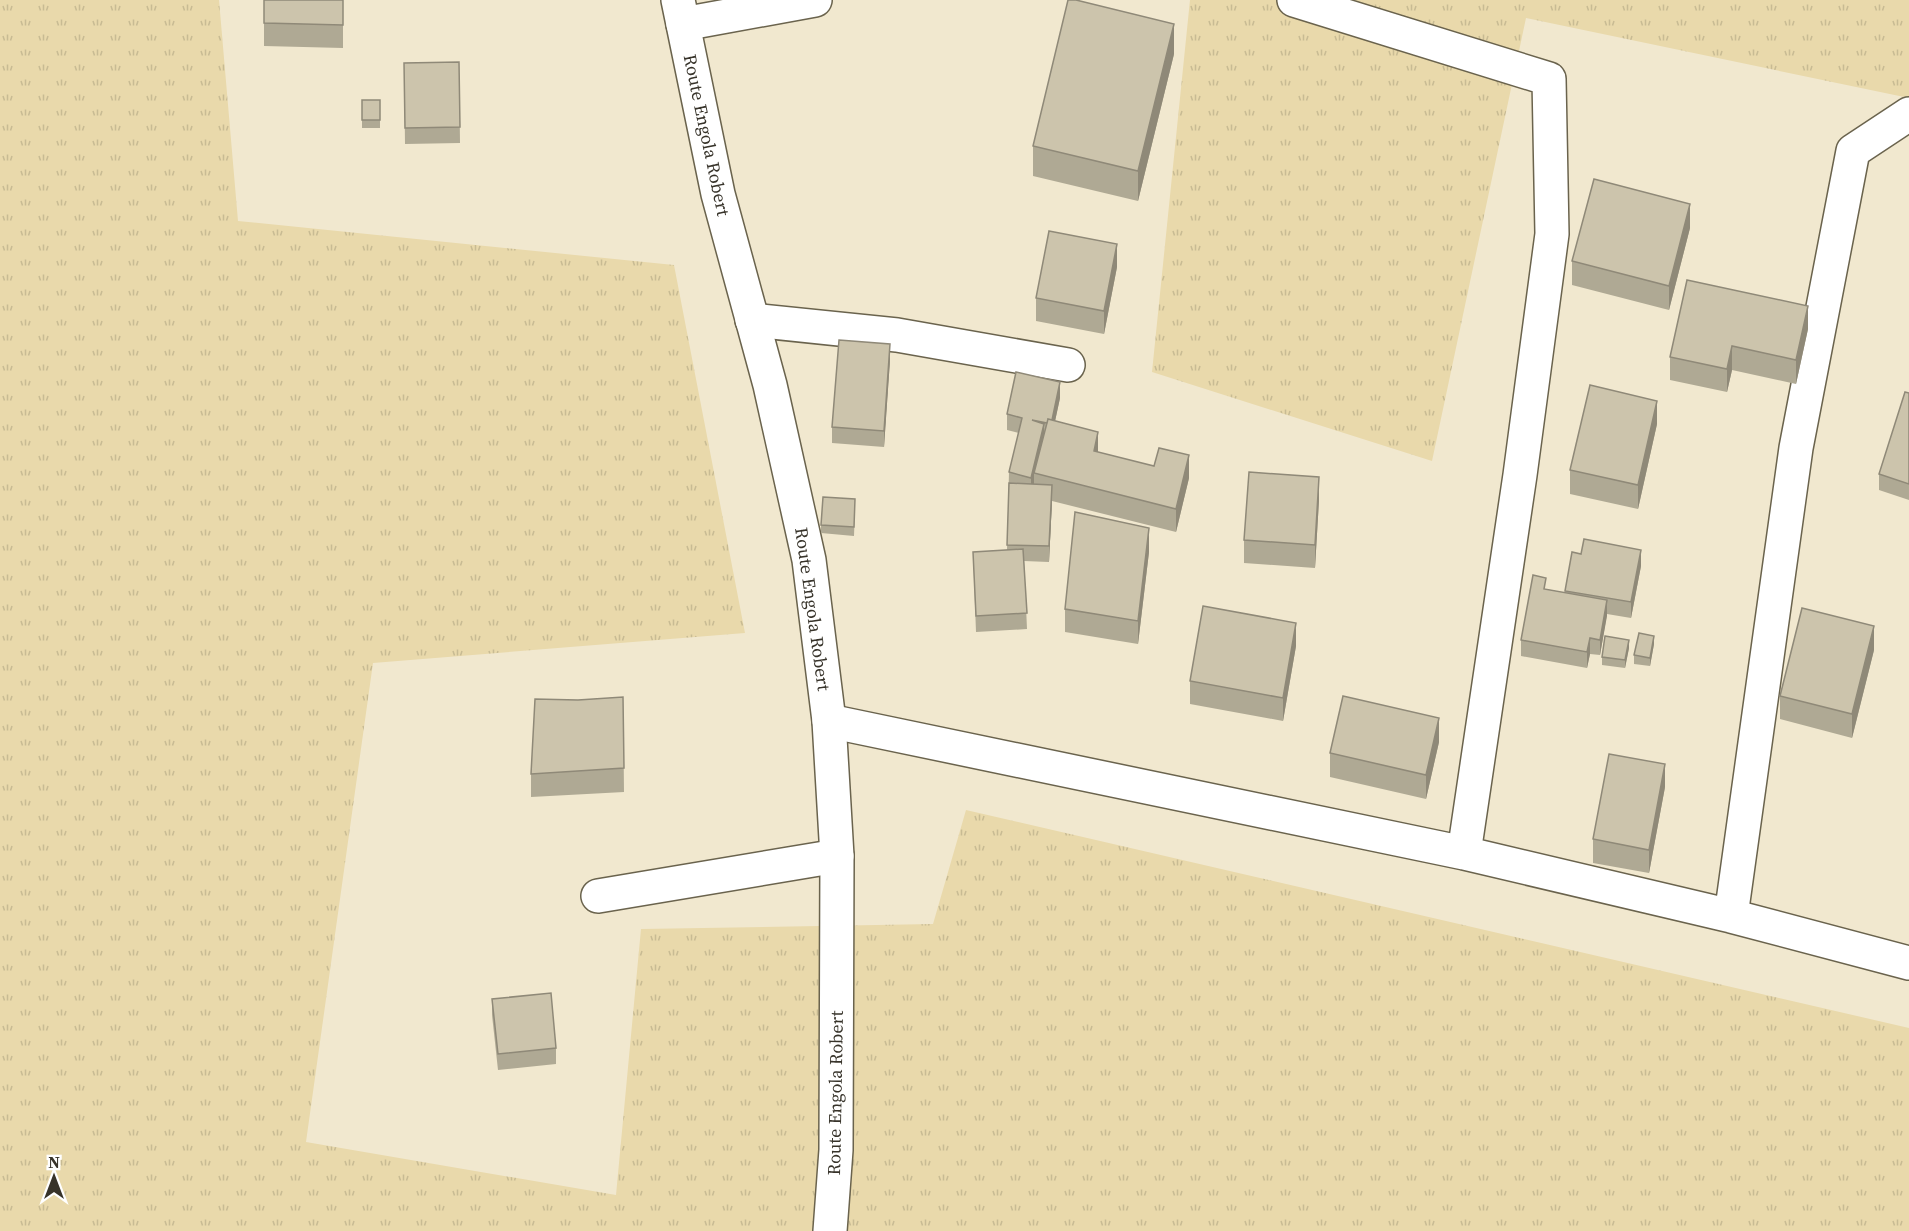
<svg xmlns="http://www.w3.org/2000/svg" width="1909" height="1231" font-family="'Source Serif 4',serif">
<defs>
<pattern id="grass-tufts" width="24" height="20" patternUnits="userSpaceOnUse" patternTransform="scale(1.5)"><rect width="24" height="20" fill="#e9d9ab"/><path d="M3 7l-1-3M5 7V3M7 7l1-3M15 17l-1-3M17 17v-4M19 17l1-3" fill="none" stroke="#c8bb93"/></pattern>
</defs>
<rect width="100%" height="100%" fill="#f1e8cf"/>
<path fill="url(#grass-tufts)" d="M 0,0 L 219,0 L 238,221 L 674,265 L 745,633 L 373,663 L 306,1142 L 616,1195 L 641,929 L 933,924 L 966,810 L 1909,1028 L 1909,1231 L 0,1231 Z
M 1190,0 L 1909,0 L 1909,98 L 1526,18 L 1432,461 L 1152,372 Z"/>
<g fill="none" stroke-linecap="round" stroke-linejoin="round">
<defs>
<path id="minor" d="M 1294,0 L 1549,79 L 1552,234 L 1520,475 L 1464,853
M 683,24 L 815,0
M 752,320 L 897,335 L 1068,365
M 829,721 L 1464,853 L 1731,916 L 1909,963
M 598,896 L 837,856
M 1731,916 L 1796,448 L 1853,151 L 1909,114"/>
<path id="tertiary" d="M 678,0 L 718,194 L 770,385 L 809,560 L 829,721 L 837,856 L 836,1150 L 830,1231"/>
</defs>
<use href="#minor" stroke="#6a634d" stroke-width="36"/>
<use href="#tertiary" stroke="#6a634d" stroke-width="36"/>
<use href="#minor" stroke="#fff" stroke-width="33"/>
<use href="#tertiary" stroke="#fff" stroke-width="33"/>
</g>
<path fill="#afa994" d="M 264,0 L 343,0 L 343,48 L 264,46 Z
M 1174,54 L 1138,201 L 1033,176 L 1033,146 Z
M 459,62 L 460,143 L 405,144 L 404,63 Z
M 362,100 L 380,100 L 380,128 L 362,128 Z
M 1690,228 L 1669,310 L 1572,285 L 1572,261 Z
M 1117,267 L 1104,334 L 1036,321 L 1036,298 Z
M 1808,329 L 1796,384 L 1732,370 L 1727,392 L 1670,380 L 1670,357 Z
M 890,360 L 884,447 L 832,443 L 832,427 Z
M 1909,393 L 1909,500 L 1879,490 L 1879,474 Z
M 1060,398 L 1055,421 L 1098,452 L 1189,478 L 1176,532 L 1052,501 L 1049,562 L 1024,561 L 1027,629 L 976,632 L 973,552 L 1007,550 L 1009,472 L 1019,433 L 1007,430 L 1007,414 Z
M 1657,424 L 1638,509 L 1570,494 L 1570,470 Z
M 1319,500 L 1315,568 L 1244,563 L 1244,540 Z
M 855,507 L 854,536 L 821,533 L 821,525 Z
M 1149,552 L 1138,644 L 1065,632 L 1065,609 Z
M 1641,566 L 1631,618 L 1607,614 L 1600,655 L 1590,654 L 1587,668 L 1521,656 L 1521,640 L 1546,589 L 1565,593 L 1565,591 Z
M 1654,644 L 1650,666 L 1634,664 L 1634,655 Z
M 1296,646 L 1283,721 L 1190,704 L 1190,681 Z
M 1629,648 L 1625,668 L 1602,665 L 1602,657 Z
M 1874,650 L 1852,738 L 1780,719 L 1780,696 Z
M 623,697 L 624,792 L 531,797 L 531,774 L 578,700 Z
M 1439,742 L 1426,799 L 1330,777 L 1330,753 Z
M 1665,787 L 1649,873 L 1593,863 L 1593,839 Z
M 492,999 L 556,1048 L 556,1064 L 498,1070 L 492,1015 Z"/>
<path fill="#8f8978" d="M 1174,24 L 1174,54 L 1138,201 L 1138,171 Z
M 1690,204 L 1690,228 L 1669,310 L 1669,286 Z
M 1117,244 L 1117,267 L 1104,334 L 1104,311 Z
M 1808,306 L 1808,329 L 1796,384 L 1796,360 Z
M 890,344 L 890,360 L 884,447 L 884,431 Z
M 1732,346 L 1732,370 L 1727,392 L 1727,369 Z
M 1060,382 L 1060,398 L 1051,440 L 1051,424 Z
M 1657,401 L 1657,424 L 1638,509 L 1638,485 Z
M 1044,424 L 1044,440 L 1034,473 L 1034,484 L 1031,494 L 1031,478 Z
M 1098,432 L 1098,455 L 1094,451 Z
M 1189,455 L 1189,478 L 1176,532 L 1176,509 Z
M 1319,477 L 1319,500 L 1315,568 L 1315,545 Z
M 1052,485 L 1052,501 L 1049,562 L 1049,546 Z
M 1149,528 L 1149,552 L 1138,644 L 1138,621 Z
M 1641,550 L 1641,566 L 1631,618 L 1631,602 Z
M 1607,600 L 1607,616 L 1600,655 L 1600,640 Z
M 1296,623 L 1296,646 L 1283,721 L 1283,698 Z
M 1874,626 L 1874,650 L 1852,738 L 1852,714 Z
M 1654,636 L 1654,644 L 1650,666 L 1650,658 Z
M 1590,638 L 1590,654 L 1587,668 L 1587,652 Z
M 1629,640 L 1629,648 L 1625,668 L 1625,660 Z
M 1439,718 L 1439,742 L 1426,799 L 1426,775 Z
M 1665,764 L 1665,787 L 1649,873 L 1649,850 Z"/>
<path fill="#ccc4ac" stroke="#8f8978" stroke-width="1.5" d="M 264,0 L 343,0 L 343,25 L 264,23 Z
M 1068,0 L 1076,0 L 1174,24 L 1138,171 L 1033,146 Z
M 459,62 L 460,127 L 405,128 L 404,63 Z
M 362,100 L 380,100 L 380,120 L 362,120 Z
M 1594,179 L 1690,204 L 1669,286 L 1572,261 Z
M 1049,231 L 1117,244 L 1104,311 L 1036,298 Z
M 1687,280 L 1808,306 L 1796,360 L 1732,346 L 1727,369 L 1670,357 Z
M 839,340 L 890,344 L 884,431 L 832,427 Z
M 1016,372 L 1060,382 L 1052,420 L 1048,419 L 1047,423 L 1032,420 L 1044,424 L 1031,478 L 1009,472 L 1022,418 L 1007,414 Z
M 1590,385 L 1657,401 L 1638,485 L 1570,470 Z
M 1905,392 L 1909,393 L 1909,484 L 1879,474 Z
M 1048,419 L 1098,432 L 1094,451 L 1154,466 L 1159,448 L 1189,455 L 1176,509 L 1034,473 Z
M 1249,472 L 1319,477 L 1315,545 L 1244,540 Z
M 1009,483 L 1052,485 L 1049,546 L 1007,545 Z
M 823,497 L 855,499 L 854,527 L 821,525 Z
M 1075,512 L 1149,528 L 1138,621 L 1065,609 Z
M 1584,539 L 1641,550 L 1631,602 L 1565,591 L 1572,552 L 1581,554 Z
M 1023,549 L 1027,613 L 976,616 L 973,552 Z
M 1533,575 L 1546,578 L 1544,589 L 1607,600 L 1600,640 L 1590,638 L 1587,652 L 1521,640 Z
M 1203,606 L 1296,623 L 1283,698 L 1190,681 Z
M 1802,608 L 1874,626 L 1852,714 L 1780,696 Z
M 1639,633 L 1654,636 L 1650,658 L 1634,655 Z
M 1605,636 L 1629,640 L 1625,660 L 1602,657 Z
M 1343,696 L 1439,718 L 1426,775 L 1330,753 Z
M 623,697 L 624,768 L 531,774 L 535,699 L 578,700 Z
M 1609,754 L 1665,764 L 1649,850 L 1593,839 Z
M 551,993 L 556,1048 L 498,1054 L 492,999 Z"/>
<g text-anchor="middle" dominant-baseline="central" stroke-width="6" stroke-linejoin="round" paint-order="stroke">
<g font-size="18" fill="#37332a" stroke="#fff">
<text transform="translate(707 135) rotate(78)">Route Engola Robert</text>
<text transform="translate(813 609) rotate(82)">Route Engola Robert</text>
<text transform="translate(835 1093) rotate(-89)">Route Engola Robert</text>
</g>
</g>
<g transform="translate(54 1177)" stroke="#ffffff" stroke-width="4.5" paint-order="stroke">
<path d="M0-4.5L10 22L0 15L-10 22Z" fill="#37332a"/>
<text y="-9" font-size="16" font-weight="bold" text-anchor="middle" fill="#37332a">N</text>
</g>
</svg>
